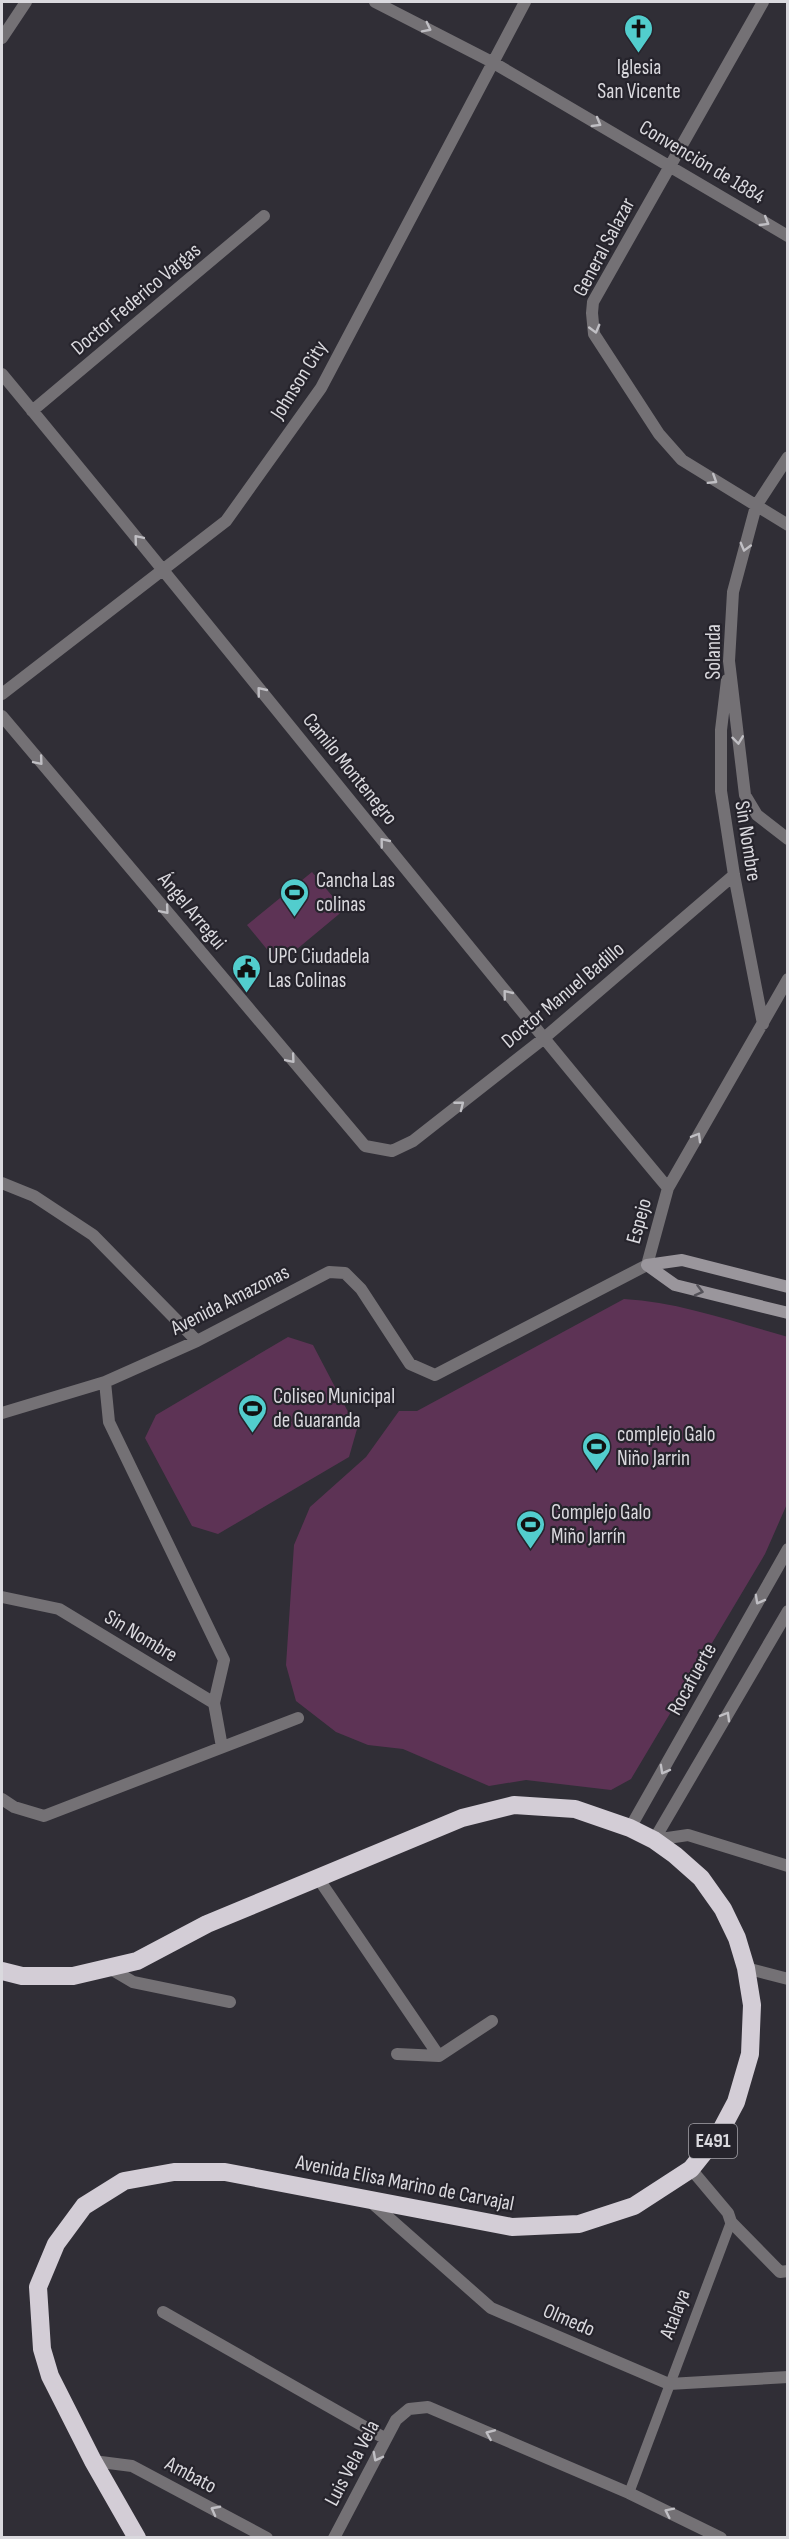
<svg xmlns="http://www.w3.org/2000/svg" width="789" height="2539" font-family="'Sofia Sans Condensed',sans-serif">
<rect width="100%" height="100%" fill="#302e36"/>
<path fill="#5d3355" d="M 312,872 L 344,910 L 279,964 L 247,925 Z
M 624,1299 C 679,1302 734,1322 788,1337 L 787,1504 L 765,1554 L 631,1779 L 611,1790 L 526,1780 L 489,1786 L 403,1749 L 368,1745 L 336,1732 L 296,1701 L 286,1665 L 294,1545 L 310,1507 L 366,1457 L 399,1411 L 417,1411 Z
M 288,1337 L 313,1345 L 357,1429 L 349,1457 L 218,1534 L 192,1526 L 145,1438 L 156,1415 Z"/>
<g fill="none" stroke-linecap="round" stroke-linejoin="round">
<path stroke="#747175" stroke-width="10" d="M 629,2493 L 731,2222"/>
<path stroke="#747175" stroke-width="12" d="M 375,2 L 492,62 L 788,236
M 763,2 L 593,302 L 592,313 L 594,334 L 659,434 L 682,460 L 788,525
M 2,38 L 26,2
M 2,374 C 226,644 443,919 668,1188
M 32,411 L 264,216
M 788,457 L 756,506 L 733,592 L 729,661 L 745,795 L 757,815 L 788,839
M 727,680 L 721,730 L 721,791 L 734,875 L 763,1024
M 2,694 L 226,521 L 321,388 L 525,2
M 2,716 L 365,1146 L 392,1151 L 413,1141 L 543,1039 L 734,875
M 2,1183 L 34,1196 L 93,1235 L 197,1341
M 105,1382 L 109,1422 L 224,1660 L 214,1703
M 2,1413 L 105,1382 L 197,1341 L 329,1272 L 345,1273 L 361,1289 L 410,1364 L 435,1375 L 647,1265 L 668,1188 L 788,979
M 2,1597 L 59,1609 L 214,1703 L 222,1747
M 2,1799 L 14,1807 L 44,1816 L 298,1718
M 630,1828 L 788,1549
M 654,1840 L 788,1611
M 654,1840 L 688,1835 L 788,1866
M 318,1878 L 439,2056
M 746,1968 L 788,1979
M 111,1969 L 133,1982 L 230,2002
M 397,2054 L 439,2056 L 492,2021
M 691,2169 L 728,2213 L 731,2222 L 780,2272 L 788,2271
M 371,2202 L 491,2308 L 669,2384 L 788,2377
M 163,2312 L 386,2439
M 93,2461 L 132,2466 L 267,2538
M 334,2538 L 396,2420 L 409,2409 L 428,2407 L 629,2493 L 721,2538"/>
<path stroke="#9a969c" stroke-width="12" d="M 647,1265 L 675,1285 L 788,1313
M 647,1265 L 682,1260 L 788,1287"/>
<path stroke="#d3cdd6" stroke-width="18" d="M 2,1971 L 22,1976 L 73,1976 L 137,1961 L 207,1924 L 462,1818 L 514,1805 L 575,1809 L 630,1828 L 654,1840 L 675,1855 L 701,1878 L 723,1909 L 737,1938 L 746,1968 L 752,2005 L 750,2054 L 736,2102 L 719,2134 L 691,2169 L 634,2206 L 579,2224 L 512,2227 L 225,2172 L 174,2172 L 124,2181 L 84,2206 L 56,2244 L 38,2287 L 42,2349 L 50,2376 L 93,2461 L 137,2538"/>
</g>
<defs><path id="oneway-chevron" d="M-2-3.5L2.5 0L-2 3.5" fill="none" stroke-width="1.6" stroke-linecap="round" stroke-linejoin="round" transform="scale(1.5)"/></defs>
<g stroke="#c0bfc4">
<use href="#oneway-chevron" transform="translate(427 28) rotate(27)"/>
<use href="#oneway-chevron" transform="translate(597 123) rotate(30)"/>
<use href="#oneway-chevron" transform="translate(765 222) rotate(31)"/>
<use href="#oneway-chevron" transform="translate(595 329) rotate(75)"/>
<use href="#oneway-chevron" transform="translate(713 480) rotate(32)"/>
<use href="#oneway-chevron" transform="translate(138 539) rotate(-130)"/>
<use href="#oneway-chevron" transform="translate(745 547) rotate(105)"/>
<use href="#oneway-chevron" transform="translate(261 691) rotate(-129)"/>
<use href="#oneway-chevron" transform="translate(738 740) rotate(83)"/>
<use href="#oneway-chevron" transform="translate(39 761) rotate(50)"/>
<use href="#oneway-chevron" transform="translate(384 842) rotate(-129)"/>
<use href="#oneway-chevron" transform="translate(165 910) rotate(50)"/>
<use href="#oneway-chevron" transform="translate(507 994) rotate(-129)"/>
<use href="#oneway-chevron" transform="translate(291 1059) rotate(50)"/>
<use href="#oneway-chevron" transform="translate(460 1105) rotate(-38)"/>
<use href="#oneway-chevron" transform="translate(697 1137) rotate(-60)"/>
<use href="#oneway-chevron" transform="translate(759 1600) rotate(119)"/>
<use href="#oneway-chevron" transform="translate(726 1716) rotate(-60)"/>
<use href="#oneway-chevron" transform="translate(664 1770) rotate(119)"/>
<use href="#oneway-chevron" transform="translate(490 2434) rotate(-157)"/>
<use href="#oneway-chevron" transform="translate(377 2457) rotate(118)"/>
<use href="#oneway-chevron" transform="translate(215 2510) rotate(-152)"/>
<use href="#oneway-chevron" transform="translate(669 2512) rotate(-154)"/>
</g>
<use stroke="#545259" href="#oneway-chevron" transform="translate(699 1291) rotate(14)"/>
<defs>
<symbol id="church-pin" viewBox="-11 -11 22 30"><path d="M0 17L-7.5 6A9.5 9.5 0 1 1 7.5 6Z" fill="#52cdcd" stroke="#26242c"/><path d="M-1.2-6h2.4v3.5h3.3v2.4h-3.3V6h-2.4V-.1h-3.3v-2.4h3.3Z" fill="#111"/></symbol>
<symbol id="stadium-pin" viewBox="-11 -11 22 30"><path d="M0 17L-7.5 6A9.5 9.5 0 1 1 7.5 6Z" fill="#52cdcd" stroke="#26242c"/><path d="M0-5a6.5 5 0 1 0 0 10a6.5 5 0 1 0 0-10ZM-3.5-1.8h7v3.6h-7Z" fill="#111"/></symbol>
<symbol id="civic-pin" viewBox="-11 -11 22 30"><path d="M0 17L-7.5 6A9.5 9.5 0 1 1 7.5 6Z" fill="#52cdcd" stroke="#26242c"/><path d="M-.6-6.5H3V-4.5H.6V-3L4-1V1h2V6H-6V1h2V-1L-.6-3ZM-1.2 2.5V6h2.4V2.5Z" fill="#111"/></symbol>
</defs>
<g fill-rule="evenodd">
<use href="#church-pin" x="622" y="12" width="33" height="45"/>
<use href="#stadium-pin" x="278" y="876" width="33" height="45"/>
<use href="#civic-pin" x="230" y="952" width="33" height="45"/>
<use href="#stadium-pin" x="236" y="1392" width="33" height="45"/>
<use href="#stadium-pin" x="580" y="1430" width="33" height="45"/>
<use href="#stadium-pin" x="514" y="1508" width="33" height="45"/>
</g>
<g text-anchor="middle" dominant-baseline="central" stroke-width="4.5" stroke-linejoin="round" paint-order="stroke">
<rect fill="#26242c" stroke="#a4a3a9" stroke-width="1.5" x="689" y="2124" width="48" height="34" rx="4.5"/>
<g font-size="20" font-weight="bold" fill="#dad9de">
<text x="713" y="2141">E491</text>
</g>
<g font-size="21" fill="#dad9de" stroke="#26242c" text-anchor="start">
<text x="639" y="67" text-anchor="middle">Iglesia<tspan x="639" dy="24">San Vicente</tspan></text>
<text x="316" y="880">Cancha Las<tspan x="316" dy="24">colinas</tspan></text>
<text x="268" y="956">UPC Ciudadela<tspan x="268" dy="24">Las Colinas</tspan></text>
<text x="273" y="1396">Coliseo Municipal<tspan x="273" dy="24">de Guaranda</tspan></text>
<text x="617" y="1434">complejo Galo<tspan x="617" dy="24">Niño Jarrin</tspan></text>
<text x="551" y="1512">Complejo Galo<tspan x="551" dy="24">Miño Jarrín</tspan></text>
</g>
<g font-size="21" fill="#dad9de" stroke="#26242c">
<text transform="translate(702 162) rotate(31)">Convención de 1884</text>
<text transform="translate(604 247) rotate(-62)">General Salazar</text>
<text transform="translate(136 299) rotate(-40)">Doctor Federico Vargas</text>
<text transform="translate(299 380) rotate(-58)">Johnson City</text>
<text transform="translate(713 652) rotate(-90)">Solanda</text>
<text transform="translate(350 769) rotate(51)">Camilo Montenegro</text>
<text transform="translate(748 841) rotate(81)">Sin Nombre</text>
<text transform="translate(192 911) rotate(50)">Ángel Arregui</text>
<text transform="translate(563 995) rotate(-40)">Doctor Manuel Badillo</text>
<text transform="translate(639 1221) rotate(-75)">Espejo</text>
<text transform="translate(230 1300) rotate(-27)">Avenida Amazonas</text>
<text transform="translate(141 1636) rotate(31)">Sin Nombre</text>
<text transform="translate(692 1679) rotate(-61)">Rocafuerte</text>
<text transform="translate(405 2183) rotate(11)">Avenida Elisa Marino de Carvajal</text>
<text transform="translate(675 2314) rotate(-69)">Atalaya</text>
<text transform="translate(569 2320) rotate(23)">Olmedo</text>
<text transform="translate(352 2463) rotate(-62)">Luis Vela Vela</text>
<text transform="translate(191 2475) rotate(28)">Ambato</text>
</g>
</g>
<rect width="789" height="2539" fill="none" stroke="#dad9de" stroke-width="6"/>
</svg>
